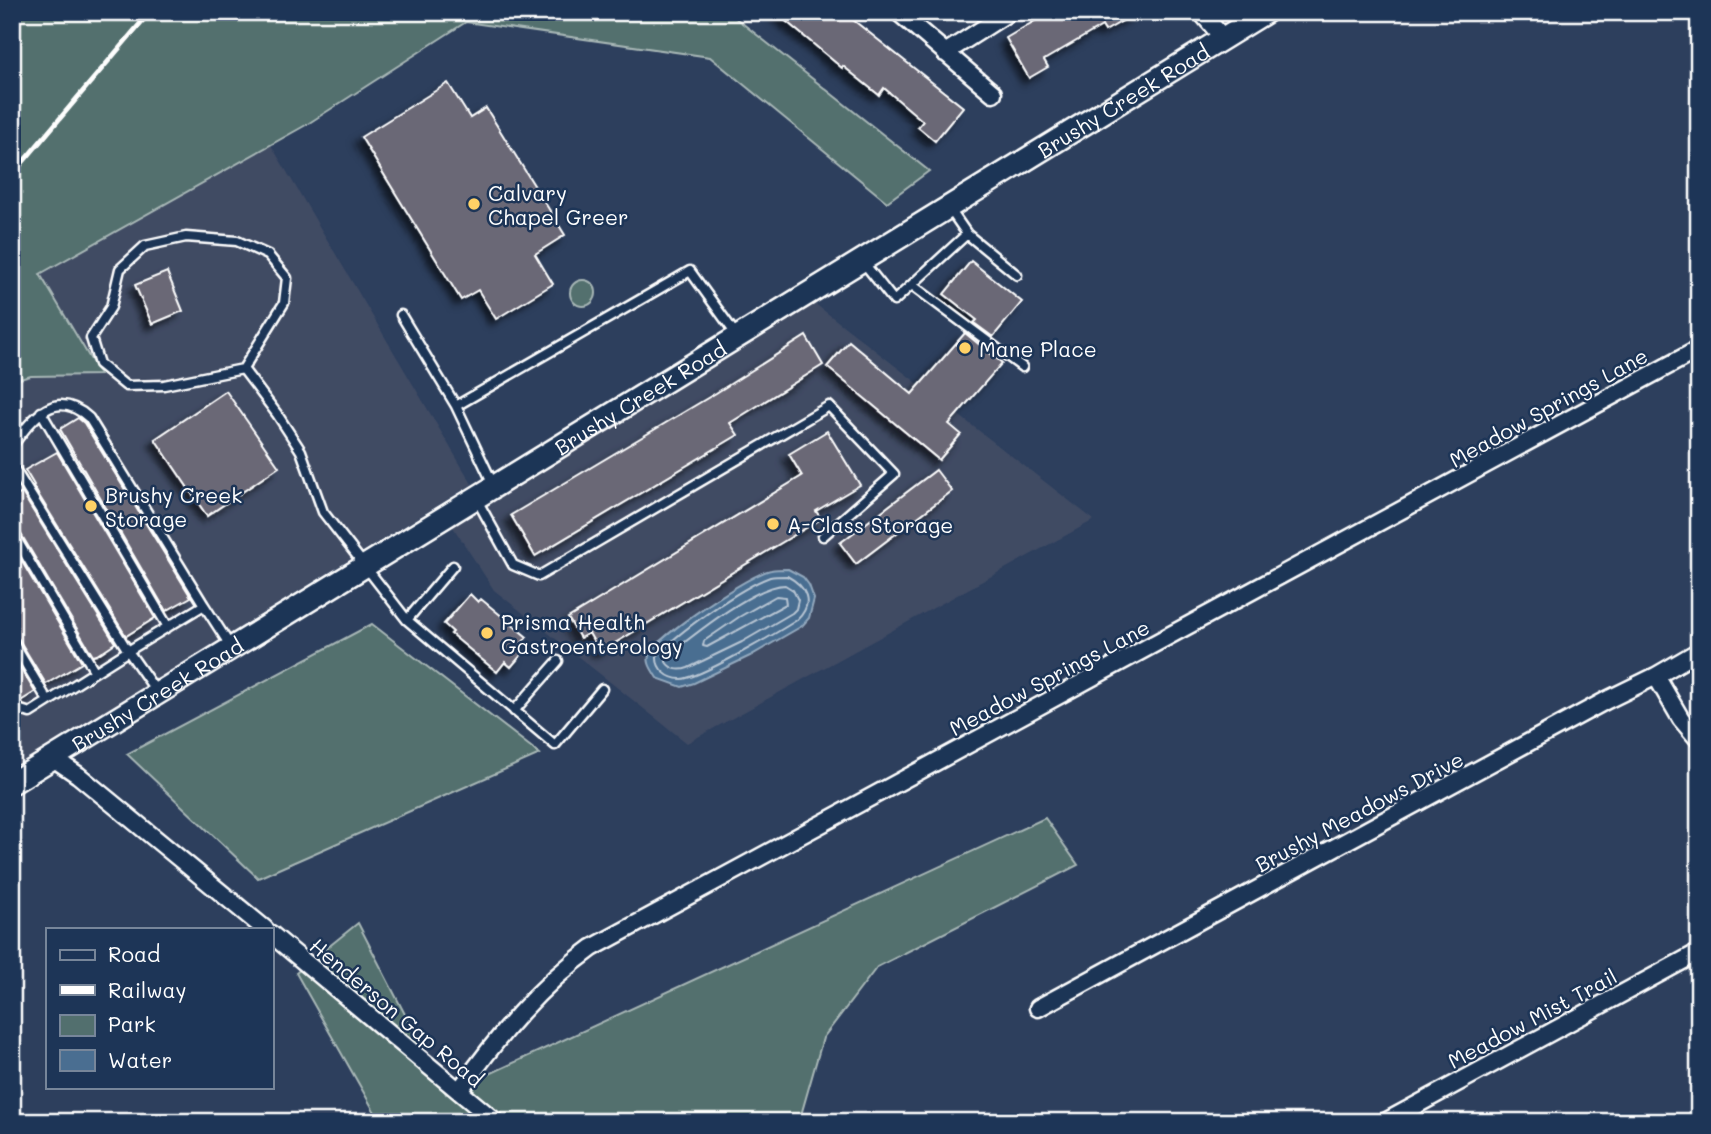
<svg xmlns="http://www.w3.org/2000/svg" width="1711" height="1134" font-family="Mali,sans-serif">
<defs>
<filter id="shadow"><feDropShadow dx="-6" dy="6" stdDeviation="3.5" flood-color="#0009"/></filter>
</defs>
<rect width="100%" height="100%" fill="#2d3f5d"/>
<filter id="ink" filterUnits="userSpaceOnUse"><feTurbulence type="fractalNoise" baseFrequency=".0143" numOctaves="2"/><feDisplacementMap in="SourceGraphic" scale="14" xChannelSelector="R" yChannelSelector="G"/><feConvolveMatrix kernelMatrix="1 2 1 2 8 2 1 2 1" color-interpolation-filters="sRGB"/></filter>
<g filter="url(#ink)">
<path fill="#404b64" d="M 271,145 L 472,484 L 12,768 L 12,381 L 31,376 L 99,375 L 40,274 Z
M 814,303 L 1094,520 L 687,743 L 494,590 L 453,527 Z"/>
<path fill="#526f6e" stroke="#a8b7b6" stroke-width="2" d="M 12,12 L 728,12 L 929,171 L 887,202 L 710,57 L 466,22 L 306,125 L 40,274 L 100,375 L 31,376 L 12,381 Z
M570 293a13 13 0 1 1 26 0a13 13 0 1 1-26 0Z
M 372,624 L 540,754 L 258,878 L 127,754 Z
M 1045,818 L 1078,865 L 877,967 L 823,1038 L 799,1122 L 374,1122 L 377,1116 L 296,973 L 358,923 L 446,1094 Z"/>
<path fill="#4a6e91" stroke="#92a8bd" stroke-width="2" d="M 788,569 L 803,577 L 809,585 L 814,599 L 809,618 L 802,626 L 750,656 L 694,683 L 682,687 L 657,678 C 653,671 645,662 650,653 C 659,635 752,573 771,570 C 776,569 783,569 788,569 Z"/>
<g fill="none" stroke-linecap="round" stroke-linejoin="round">
<path stroke="#b7c5d3" stroke-width="2" d="M 787,576 C 806,586 815,603 797,620 C 778,632 699,679 681,679 C 668,679 656,669 657,656 C 676,633 742,587 770,577 C 775,576 782,576 787,576 Z
M 785,585 L 793,590 L 798,600 L 796,609 L 792,613 L 742,642 L 688,668 C 680,671 671,670 666,662 L 666,659 L 671,653 C 695,634 756,585 785,585 Z
M 776,596 L 785,597 L 786,604 L 707,647 L 703,646 L 704,641 L 739,617 Z"/>
</g>
<path fill="#6b6876" stroke="#fff" stroke-width="2" filter="url(#shadow)" d="M 775,12 L 843,12 L 963,107 L 935,141 L 918,127 L 923,121 L 884,88 L 879,95 L 843,66 L 842,68 Z
M 1050,12 L 1138,12 L 1105,31 L 1102,26 L 1044,60 L 1048,67 L 1029,78 L 1006,38 Z
M 448,83 L 470,118 L 486,108 L 565,235 L 535,254 L 553,284 L 496,319 L 478,290 L 461,300 L 361,137 Z
M 971,261 L 1022,302 L 993,337 L 974,323 L 977,320 L 944,294 Z
M 167,272 L 183,311 L 152,324 L 135,285 Z
M 965,333 L 1002,363 L 949,424 L 961,434 L 939,460 L 827,367 L 849,341 L 912,394 Z
M 806,336 L 823,365 L 730,423 L 738,435 L 535,556 L 511,515 L 716,393 Z
M 226,391 L 279,467 L 207,516 L 155,439 Z
M 78,418 L 84,423 L 191,597 L 166,611 L 60,429 Z
M 827,431 L 860,485 L 816,511 L 821,519 L 600,652 L 589,633 L 580,638 L 568,618 L 802,476 L 789,454 Z
M 57,452 L 155,618 L 126,636 L 33,486 L 34,485 L 25,470 Z
M 936,470 L 952,491 L 856,564 L 840,543 Z
M 22,493 L 115,643 L 97,655 L 93,656 L 18,529 L 12,526 L 12,499 Z
M 12,545 L 82,663 L 46,684 L 18,638 L 12,635 Z
M 470,594 L 478,602 L 481,599 L 527,637 L 518,648 L 523,653 L 511,667 L 505,662 L 497,672 L 451,634 L 453,632 L 444,624 Z
M 12,654 L 35,692 L 19,702 L 12,691 Z"/>
<g fill="none" stroke-linecap="round" stroke-linejoin="round">
<defs>
<path id="lane" d="M 967,234 L 1017,275
M 863,262 L 894,301 L 967,234 L 949,208
M 912,285 L 1022,367
M 401,315 L 456,406 L 493,484
M 243,369 L 164,385 L 126,386 L 99,364 L 91,338 L 111,307 L 120,269 L 145,246 L 186,237 L 237,241 L 268,255 L 287,278 L 284,303 L 243,369 L 277,414 L 301,451 L 323,512 L 407,620 L 555,745 L 602,689
M 456,406 L 690,271 L 737,336
M 41,412 L 168,627
M 12,446 C 33,418 55,387 89,418 L 204,605
M 12,465 L 128,651 L 30,713 L 12,707
M 477,500 L 513,565 L 539,576 L 829,406 L 894,474 L 823,536
M 12,532 L 95,672
M 407,620 L 453,566
M 12,641 L 48,701
M 156,691 L 128,651 L 204,605 L 231,647
M 514,711 L 558,661"/>
<path id="street" d="M 898,12 L 993,93
M 1201,12 L 1223,38
M 945,53 L 1009,12
M 1656,676 L 1681,719 L 1699,740
M 53,758 L 78,775 L 265,929
M 271,934 L 496,1122
M 1038,1008 L 1607,700 L 1656,676 L 1699,651
M 459,1091 C 497,1037 539,986 592,948 L 1699,349
M 1385,1122 L 1699,952"/>
<g id="secondary">
<path id="s1" d="M 12,783 L 1266,12"/>
</g>
</defs>
<use href="#lane" stroke="#fff" stroke-width="13"/>
<use href="#street" stroke="#fff" stroke-width="21"/>
<use href="#secondary" stroke="#fff" stroke-width="26"/>
<use href="#lane" stroke="#1d3557" stroke-width="8"/>
<use href="#street" stroke="#1d3557" stroke-width="16"/>
<use href="#secondary" stroke="#1d3557" stroke-width="21"/>
<path stroke="#fff" stroke-width="5" d="M 12,175 L 150,12"/>
</g>
</g>
<g fill="#ffd166" stroke="#1d3557" stroke-width="2.5">
<circle cx="474" cy="204" r="7"/>
<circle cx="965" cy="348" r="7"/>
<circle cx="91" cy="506" r="7"/>
<circle cx="773" cy="524" r="7"/>
<circle cx="487" cy="633" r="7"/>
</g>
<g text-anchor="middle" dominant-baseline="central" stroke-width="5" stroke-linejoin="round" paint-order="stroke">
<g font-size="21" fill="#fff" stroke="#1d3557">
<text stroke="none"><textPath href="#s1" startOffset="1304">Brushy Creek Road</textPath></text>
<text stroke="none"><textPath href="#s1" startOffset="737">Brushy Creek Road</textPath></text>
<text transform="translate(1548 407) rotate(-29)">Meadow Springs Lane</text>
<text transform="translate(1049 677) rotate(-28)">Meadow Springs Lane</text>
<text stroke="none"><textPath href="#s1" startOffset="170">Brushy Creek Road</textPath></text>
<text transform="translate(1359 811) rotate(-28)">Brushy Meadows Drive</text>
<text transform="translate(397 1012) rotate(40)">Henderson Gap Road</text>
<text transform="translate(1532 1018) rotate(-28)">Meadow Mist Trail</text>
</g>
<g font-size="21" fill="#fff" stroke="#1d3557" text-anchor="start">
<text x="488" y="192">Calvary<tspan x="488" dy="24">Chapel Greer</tspan></text>
<text x="979" y="348">Mane Place</text>
<text x="105" y="494">Brushy Creek<tspan x="105" dy="24">Storage</tspan></text>
<text x="787" y="524">A-Class Storage</text>
<text x="501" y="621">Prisma Health<tspan x="501" dy="24">Gastroenterology</tspan></text>
</g>
</g>
<rect width="1711" height="1134" fill="none" stroke="#1d3557" stroke-width="42"/>
<rect x="21" y="21" width="1669" height="1092" fill="none" stroke="#fff" stroke-width="2.5" filter="url(#ink)"/>
<rect x="46" y="928" width="228" height="161" fill="#1d3557" stroke="#77869a" stroke-width="2"/>
<rect x="60" y="950" width="35" height="10" fill="#1d3557" stroke="#77869a" stroke-width="2"/>
<text x="108" y="962" font-size="21" fill="#ffffff">Road</text>
<rect x="60" y="985" width="35" height="10" fill="#ffffff" stroke="#77869a" stroke-width="2"/>
<text x="108" y="998" font-size="21" fill="#ffffff">Railway</text>
<rect x="60" y="1015" width="35" height="21" fill="#526f6e" stroke="#77869a" stroke-width="2"/>
<text x="108" y="1032" font-size="21" fill="#ffffff">Park</text>
<rect x="60" y="1050" width="35" height="21" fill="#4a6e91" stroke="#77869a" stroke-width="2"/>
<text x="108" y="1068" font-size="21" fill="#ffffff">Water</text>
</svg>
